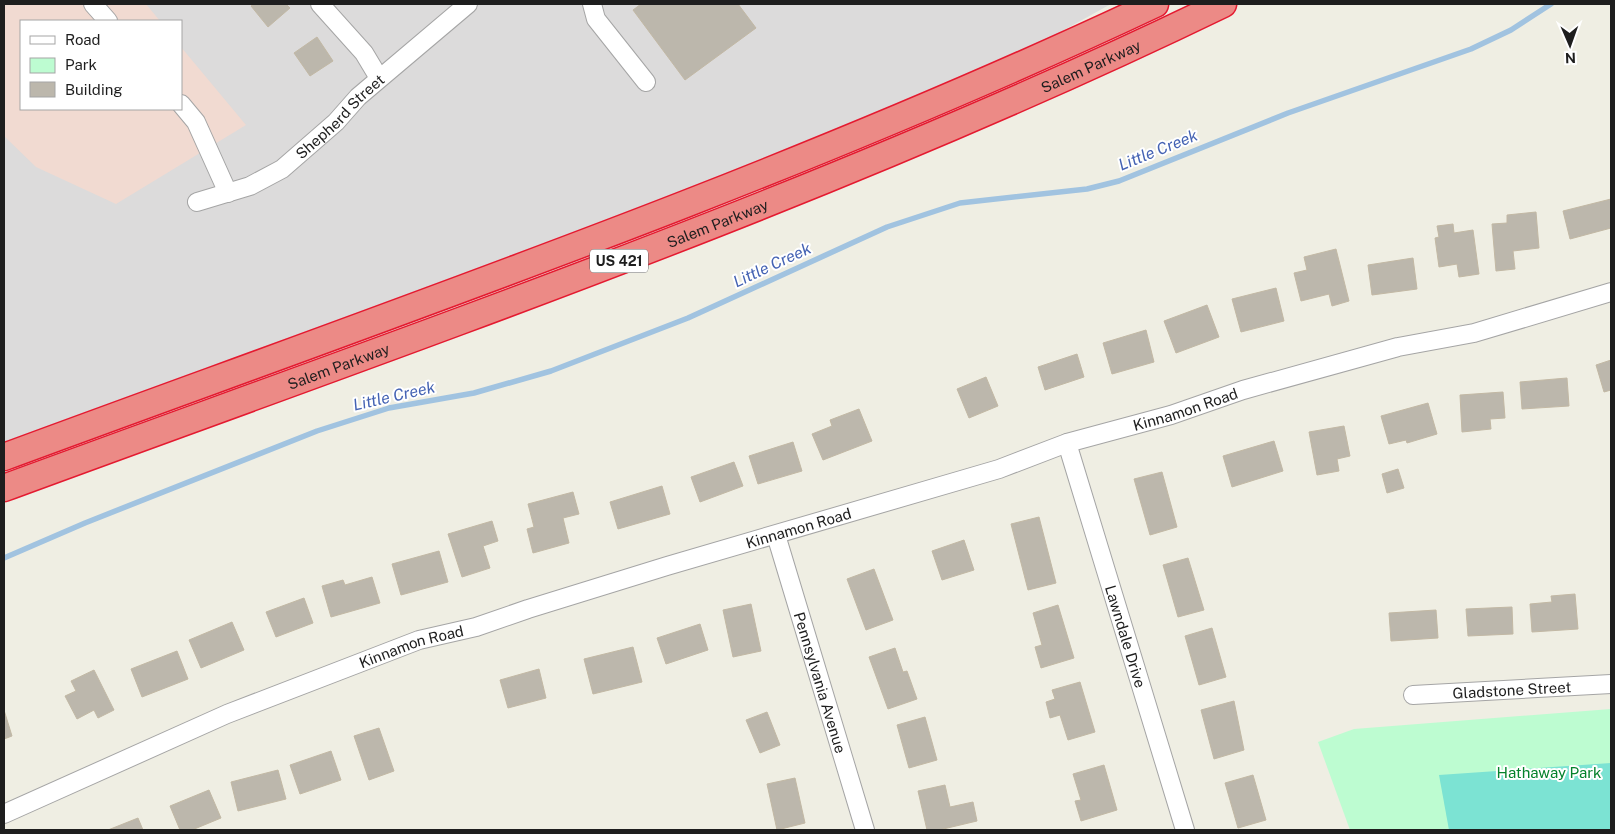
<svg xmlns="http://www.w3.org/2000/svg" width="1615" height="834" font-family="'Public Sans',sans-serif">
<rect width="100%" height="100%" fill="#efeee3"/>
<path fill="#dcdbdb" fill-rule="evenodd" d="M 4,4 L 1111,4 L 925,107 L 4,471 ZM 21,21 L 181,21 L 181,109 L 21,109 Z"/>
<path fill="#f1dad1" d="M 4,4 L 146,4 L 160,21 L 21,21 L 21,109 L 181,109 L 181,47 L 246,125 L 116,204 L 36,167 L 4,136 Z"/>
<path fill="#bdfcd1" d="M 1611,709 L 1611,830 L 1350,830 L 1318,742 L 1354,729 Z"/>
<path fill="#7ce3d3" d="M 1611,763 L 1611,830 L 1449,830 L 1439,775 Z"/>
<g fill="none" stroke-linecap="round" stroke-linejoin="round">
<path stroke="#a1c3e0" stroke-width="5.5" d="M 4,558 L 85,523 L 317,431 L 389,408 L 474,393 L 551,371 L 688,318 L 887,227 L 960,203 L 1087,189 L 1119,181 L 1288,113 L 1471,49 L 1511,30 L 1551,4"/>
</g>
<path fill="#bcb7ac" stroke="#c2b8a4" d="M 254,4 L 286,4 L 290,8 L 268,27 L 251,6 Z
M 641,4 L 738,4 L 756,28 L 685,80 L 633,10 Z
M 317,37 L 333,61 L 310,76 L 294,53 Z
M 1611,199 L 1611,228 L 1570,239 L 1563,211 Z
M 1536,212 L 1539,248 L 1513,251 L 1515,269 L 1496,271 L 1492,224 L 1507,223 L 1507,215 Z
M 1453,224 L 1454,233 L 1473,230 L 1479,274 L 1459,277 L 1457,264 L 1439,267 L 1435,238 L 1439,237 L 1437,226 Z
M 1336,249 L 1349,301 L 1332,306 L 1329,294 L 1301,301 L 1294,273 L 1307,270 L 1304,257 Z
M 1413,258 L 1417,289 L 1372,295 L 1368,265 Z
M 1276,288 L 1284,321 L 1241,332 L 1232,299 Z
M 1207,305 L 1219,337 L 1176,353 L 1164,321 Z
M 1146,330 L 1154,362 L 1112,374 L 1103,343 Z
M 1077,354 L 1084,377 L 1045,390 L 1038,367 Z
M 1611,360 L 1611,390 L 1604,392 L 1596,365 Z
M 986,377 L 998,406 L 969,418 L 957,389 Z
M 1567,378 L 1569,406 L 1522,409 L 1520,382 Z
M 1503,392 L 1505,418 L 1490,419 L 1491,429 L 1462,432 L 1460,395 Z
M 1428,403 L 1437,434 L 1407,443 L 1406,440 L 1389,444 L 1381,416 Z
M 859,409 L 872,441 L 823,460 L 812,434 L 832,426 L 830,420 Z
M 1344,426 L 1350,456 L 1337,459 L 1339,471 L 1317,475 L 1309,432 Z
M 1274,441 L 1283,471 L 1232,487 L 1223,456 Z
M 793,442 L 802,471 L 758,484 L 749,456 Z
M 734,462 L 743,486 L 700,502 L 691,477 Z
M 1398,469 L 1404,488 L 1387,493 L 1382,474 Z
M 1162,472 L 1177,527 L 1150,535 L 1134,479 Z
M 662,486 L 670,514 L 618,529 L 610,502 Z
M 573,492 L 579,514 L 563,518 L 569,543 L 533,553 L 527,529 L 534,527 L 528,504 Z
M 1039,517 L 1056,583 L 1028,590 L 1011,524 Z
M 492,521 L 498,541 L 483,546 L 490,568 L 462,577 L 448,534 Z
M 964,540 L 974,570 L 942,580 L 932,551 Z
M 439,551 L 448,582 L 401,595 L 392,564 Z
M 1188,558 L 1204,610 L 1178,617 L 1163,565 Z
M 874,569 L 893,620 L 866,630 L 847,579 Z
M 372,577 L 380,603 L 331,617 L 322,586 L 343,580 L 345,585 Z
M 1575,594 L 1578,629 L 1532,632 L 1530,604 L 1552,602 L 1551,596 Z
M 304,598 L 313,623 L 276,637 L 266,612 Z
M 751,604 L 761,651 L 733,657 L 723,610 Z
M 1058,605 L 1074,658 L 1041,668 L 1035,647 L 1042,645 L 1033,613 Z
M 1512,607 L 1513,634 L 1468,636 L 1466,609 Z
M 1436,610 L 1438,638 L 1391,641 L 1389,613 Z
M 232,622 L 244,650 L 201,668 L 189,640 Z
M 700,624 L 708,650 L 666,664 L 657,638 Z
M 1212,628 L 1226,677 L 1199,685 L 1185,636 Z
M 633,647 L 642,682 L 593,694 L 584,659 Z
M 895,648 L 903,672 L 907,671 L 917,699 L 888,709 L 869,657 Z
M 177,651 L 188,679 L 142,697 L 131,669 Z
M 539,669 L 546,698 L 508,708 L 500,680 Z
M 94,670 L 114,710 L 98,718 L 94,710 L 77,719 L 65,696 L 76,691 L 71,681 Z
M 1080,682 L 1095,732 L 1068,740 L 1060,715 L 1050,718 L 1046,702 L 1055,699 L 1052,690 Z
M 1234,701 L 1244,750 L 1214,759 L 1201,710 Z
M 4,710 L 12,736 L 4,739 Z
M 767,712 L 780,745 L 760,753 L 746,720 Z
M 925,717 L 937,760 L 909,768 L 897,725 Z
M 379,728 L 394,771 L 369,780 L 354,736 Z
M 331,751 L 341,780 L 300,794 L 290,765 Z
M 1104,765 L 1117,810 L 1081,821 L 1075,801 L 1081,800 L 1073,774 Z
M 278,770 L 286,799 L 238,811 L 231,782 Z
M 1253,775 L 1266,820 L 1238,828 L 1225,783 Z
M 795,778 L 805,823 L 777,830 L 767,784 Z
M 945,785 L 950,807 L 973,802 L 977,821 L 939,830 L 927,830 L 918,791 Z
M 209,790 L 221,818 L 192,830 L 180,830 L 170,806 Z
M 138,818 L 143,830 L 108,830 Z"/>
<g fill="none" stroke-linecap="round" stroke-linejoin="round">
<defs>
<g id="minor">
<path d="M 93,4 L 108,21"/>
<path d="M 320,4 L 364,53 L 379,78"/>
<path d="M 592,4 L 596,19 L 646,82"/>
<path d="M 181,104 L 196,122 L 228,193"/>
<path id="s1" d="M 197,202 L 250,186 L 282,169 L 336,122 L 358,97 L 468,4"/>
<path id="s2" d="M 1067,443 L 1185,830"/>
<path id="s3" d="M 776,535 L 865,830"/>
<path id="s4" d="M 1413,695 L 1611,684"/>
<path id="s5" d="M 4,814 L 227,714 L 419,640 L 476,627 L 528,609 L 667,566 L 999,469 L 1067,443 L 1171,415 L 1243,390 L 1398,347 L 1474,333 L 1611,292"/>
</g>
<g id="highway">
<path d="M 4,457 C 391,314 782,180 1155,4"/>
<path id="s6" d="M 4,488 C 414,337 829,195 1223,4"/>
</g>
</defs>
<use href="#minor" stroke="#a5a5a5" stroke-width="20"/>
<use href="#highway" stroke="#e41a30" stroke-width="29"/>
<use href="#minor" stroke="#fff" stroke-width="18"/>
<use href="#highway" stroke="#ec8a86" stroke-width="26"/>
</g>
<g text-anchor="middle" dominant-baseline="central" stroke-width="4" stroke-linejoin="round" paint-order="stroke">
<rect fill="#fff" stroke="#626262" stroke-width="1" x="590" y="249.5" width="58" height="23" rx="4"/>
<g font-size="14" font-weight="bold" fill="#1e1e1e">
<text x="619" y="261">US 421</text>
</g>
<g font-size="15" fill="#1e1e1e" stroke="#fff">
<text stroke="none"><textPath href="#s6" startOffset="1166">Salem Parkway</textPath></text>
<text stroke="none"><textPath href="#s1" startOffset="170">Shepherd Street</textPath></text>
<text stroke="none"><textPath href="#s6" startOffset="761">Salem Parkway</textPath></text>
<text stroke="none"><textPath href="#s6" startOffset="356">Salem Parkway</textPath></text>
<text stroke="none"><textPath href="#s5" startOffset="1251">Kinnamon Road</textPath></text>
<text stroke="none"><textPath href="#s5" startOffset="846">Kinnamon Road</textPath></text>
<text stroke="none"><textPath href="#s2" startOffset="202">Lawndale Drive</textPath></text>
<text stroke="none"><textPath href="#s5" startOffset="441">Kinnamon Road</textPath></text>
<text stroke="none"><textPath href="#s3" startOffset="154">Pennsylvania Avenue</textPath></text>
<text stroke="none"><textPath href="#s4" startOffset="99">Gladstone Street</textPath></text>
</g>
<g font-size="15" fill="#05822c" stroke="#fff">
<text x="1549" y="772">Hathaway Park</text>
</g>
<g font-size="16" font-style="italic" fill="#4462b3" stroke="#fff">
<text transform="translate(1158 150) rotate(-22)">Little Creek</text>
<text transform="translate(772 265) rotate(-25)">Little Creek</text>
<text transform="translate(394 396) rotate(-13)">Little Creek</text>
</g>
</g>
<rect width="1615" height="834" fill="none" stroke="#1e1e1e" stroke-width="10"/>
<rect x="20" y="20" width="162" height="90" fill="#ffffff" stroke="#a5a5a5"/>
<rect x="30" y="36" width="25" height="8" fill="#ffffff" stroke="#a5a5a5"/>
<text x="65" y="45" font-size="15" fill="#1e1e1e">Road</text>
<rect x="30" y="58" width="25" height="15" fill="#bdfcd1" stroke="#a5a5a5"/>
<text x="65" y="70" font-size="15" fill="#1e1e1e">Park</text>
<rect x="30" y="82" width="25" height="15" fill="#bcb7ac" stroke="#a5a5a5"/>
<text x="65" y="95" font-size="15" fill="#1e1e1e">Building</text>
<g transform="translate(1570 45) rotate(178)" stroke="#ffffff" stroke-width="4" paint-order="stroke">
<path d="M0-4L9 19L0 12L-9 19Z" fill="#1e1e1e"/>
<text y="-8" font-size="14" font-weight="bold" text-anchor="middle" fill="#1e1e1e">N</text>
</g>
</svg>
